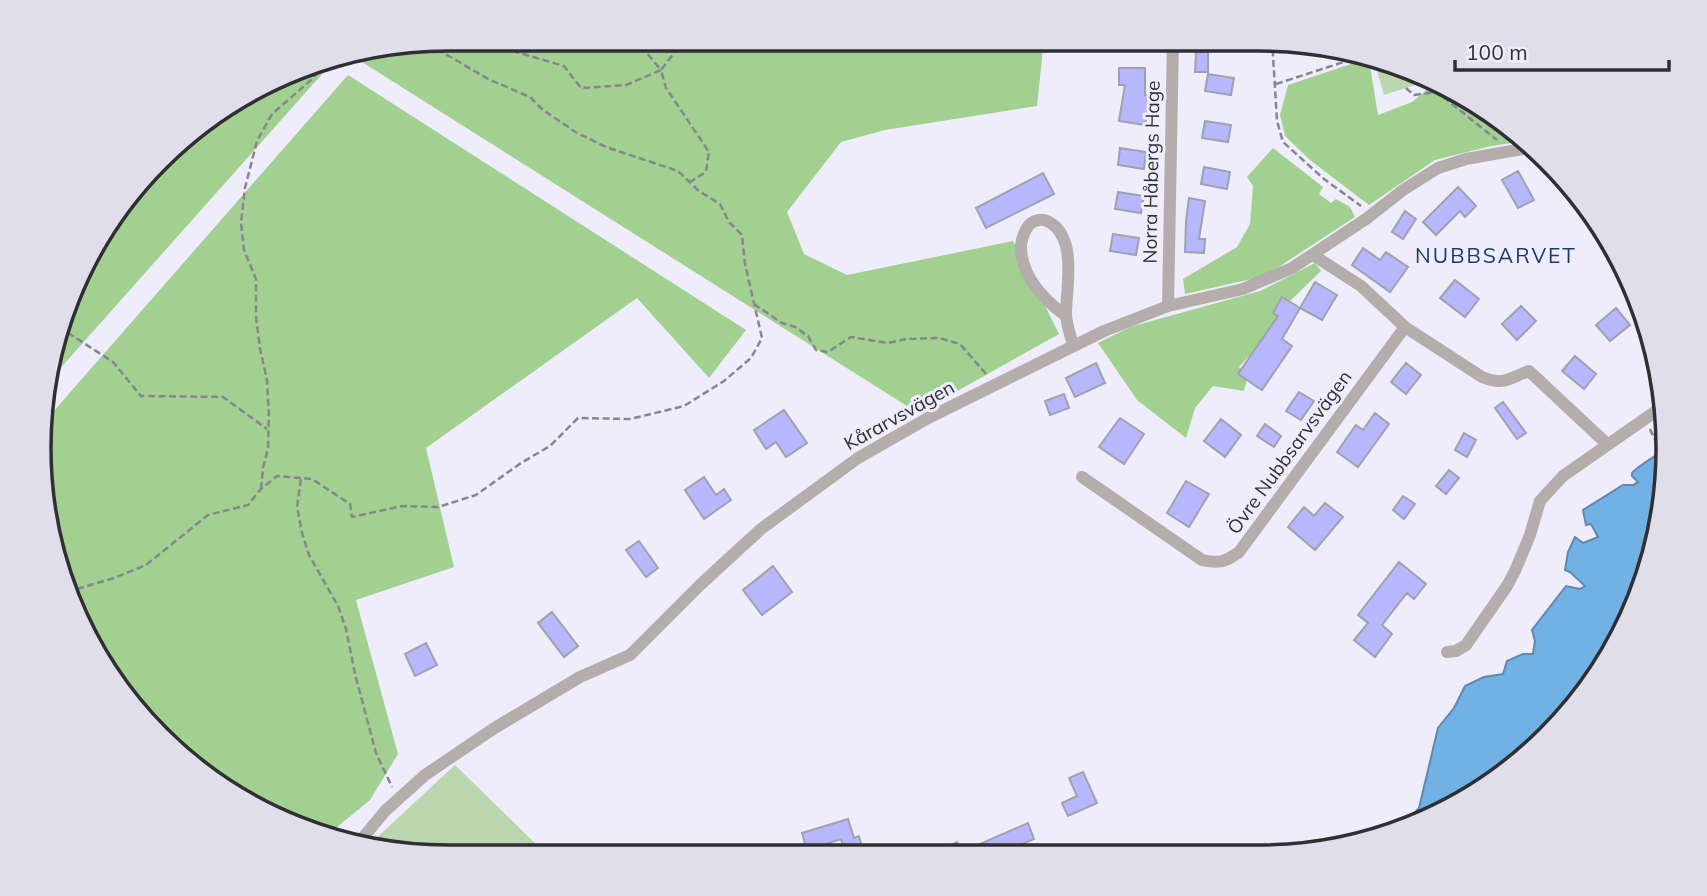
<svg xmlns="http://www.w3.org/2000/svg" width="1707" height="896" font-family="Mulish,sans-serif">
<rect width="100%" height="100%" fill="#efedfb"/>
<path fill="#b9d6af" d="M 1375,64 L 1427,77 L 1428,81 L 1384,95 Z
M 455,765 L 548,856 L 422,857 L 371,843 Z"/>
<path fill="#a2d090" d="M 448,39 L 1044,39 L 1037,106 L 885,130 L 841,142 L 787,212 L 804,254 L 847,275 L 1013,241 L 1059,334 L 918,413 L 351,55 Z
M 323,59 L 331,64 L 48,382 L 52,342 L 107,221 L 198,123 L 316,60 Z
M 1363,60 L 1374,63 L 1370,66 L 1378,115 L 1412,102 L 1435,83 L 1435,79 L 1440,81 L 1519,142 L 1491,146 L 1435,160 L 1369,205 L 1310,160 L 1285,136 L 1280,115 L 1288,85 Z
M 348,75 L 746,330 L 709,378 L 637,298 L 426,448 L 454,567 L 356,600 L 398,754 L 370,800 L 331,832 L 267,815 L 158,737 L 70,605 L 39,475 L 45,421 Z
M 1273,148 L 1323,187 L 1319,194 L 1331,203 L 1336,199 L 1350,207 L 1355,217 L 1265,276 L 1185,294 L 1183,279 L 1237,247 L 1250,224 L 1253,186 L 1247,177 Z
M 1315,263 L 1321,271 L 1290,301 L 1283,319 L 1239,367 L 1248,375 L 1244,391 L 1213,386 L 1195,408 L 1186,438 L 1137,400 L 1098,343 L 1130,327 L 1260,291 Z"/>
<path fill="#71b1e4" stroke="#5d8aaf" stroke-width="2" d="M 1664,449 L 1668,475 L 1626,629 L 1567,718 L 1487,788 L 1415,826 L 1398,831 L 1419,808 L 1438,728 L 1454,708 L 1465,686 L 1484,677 L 1503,674 L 1507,661 L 1523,654 L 1533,654 L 1535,641 L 1532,630 L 1566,586 L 1580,589 L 1585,586 L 1570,572 L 1565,570 L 1568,552 L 1575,537 L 1583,543 L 1598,537 L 1591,524 L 1586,525 L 1583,510 L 1623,485 L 1633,485 L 1638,482 L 1632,476 L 1632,473 C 1642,463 1654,458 1664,449 Z"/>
<path fill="#b7b7fd" stroke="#a0a1ae" stroke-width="2" d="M 1196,52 L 1208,52 L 1208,72 L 1195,72 Z
M 1119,68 L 1145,68 L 1145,95 L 1150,95 L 1145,125 L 1119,121 L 1125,85 L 1119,85 Z
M 1208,74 L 1234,78 L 1231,95 L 1205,91 Z
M 1205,121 L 1231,125 L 1228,142 L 1202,138 Z
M 1120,148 L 1146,152 L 1144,169 L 1118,165 Z
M 1204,167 L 1230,172 L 1227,189 L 1201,184 Z
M 1518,171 L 1534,200 L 1518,208 L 1502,180 Z
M 1043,173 L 1054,194 L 986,228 L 976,208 Z
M 1458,187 L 1476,206 L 1465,217 L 1460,211 L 1436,235 L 1423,222 Z
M 1118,192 L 1144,196 L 1141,213 L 1115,209 Z
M 1189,198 L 1205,201 L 1199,239 L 1205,239 L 1204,253 L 1185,252 L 1186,221 Z
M 1405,211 L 1416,219 L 1403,239 L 1392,232 Z
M 1113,234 L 1139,238 L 1136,255 L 1110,251 Z
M 1363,248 L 1380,260 L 1386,252 L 1408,267 L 1390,292 L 1352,265 Z
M 1455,280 L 1479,299 L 1465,317 L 1440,298 Z
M 1315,282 L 1337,295 L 1322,320 L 1300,308 Z
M 1282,297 L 1300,308 L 1282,339 L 1292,346 L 1262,390 L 1238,374 L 1278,316 L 1273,313 Z
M 1521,306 L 1536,321 L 1517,340 L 1502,324 Z
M 1616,308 L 1630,325 L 1610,341 L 1596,325 Z
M 1575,356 L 1596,374 L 1584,389 L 1562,371 Z
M 1096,363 L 1105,383 L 1075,397 L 1066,378 Z
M 1406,363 L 1421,375 L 1406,394 L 1391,382 Z
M 1299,392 L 1314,401 L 1301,420 L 1286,411 Z
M 1064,394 L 1069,408 L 1050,415 L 1045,401 Z
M 1503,402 L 1526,433 L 1517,439 L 1495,408 Z
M 784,410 L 807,443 L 786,457 L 776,442 L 766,449 L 754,430 Z
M 1375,413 L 1389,424 L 1358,467 L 1337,452 L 1356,425 L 1363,430 Z
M 1120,418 L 1144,434 L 1124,464 L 1099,447 Z
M 1221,419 L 1241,435 L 1225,457 L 1204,441 Z
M 1265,424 L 1281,436 L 1274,447 L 1257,436 Z
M 1464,433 L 1476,440 L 1467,457 L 1455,450 Z
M 1449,470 L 1459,478 L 1446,494 L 1436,486 Z
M 704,477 L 716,495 L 724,489 L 731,500 L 704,519 L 685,490 Z
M 1186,481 L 1209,494 L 1189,527 L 1167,513 Z
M 1403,496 L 1415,504 L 1404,519 L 1393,510 Z
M 1325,503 L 1343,517 L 1315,550 L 1288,527 L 1304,507 L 1314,516 Z
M 639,541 L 658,568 L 646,577 L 626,550 Z
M 1399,562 L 1426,584 L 1414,599 L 1407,593 L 1382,625 L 1392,634 L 1375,657 L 1354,640 L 1368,623 L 1358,615 Z
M 773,566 L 792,592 L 762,615 L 743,590 Z
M 552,612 L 578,646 L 564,657 L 538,623 Z
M 426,643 L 437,665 L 415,676 L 405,654 Z
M 1083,772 L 1097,803 L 1068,816 L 1062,803 L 1077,796 L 1069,778 Z
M 848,819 L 854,838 L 859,836 L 864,855 L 846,855 L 841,839 L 807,850 L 802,833 Z
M 1028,823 L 1034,839 L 997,855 L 930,855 L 957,842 L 962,852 Z"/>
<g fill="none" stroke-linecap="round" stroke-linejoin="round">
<path stroke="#87868f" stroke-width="2.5" stroke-dasharray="7 3.5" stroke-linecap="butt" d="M 472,39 L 564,66 L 581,88 L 626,85 L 661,70 L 646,52 L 645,39
M 685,39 L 661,70 L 666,88 L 709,152 L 706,172 L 690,182
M 1272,39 L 1277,121 L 1283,142 L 1324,179 L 1361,206
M 1276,84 L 1356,58
M 1406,88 L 1414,95 L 1437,92 L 1497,140
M 754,304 L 782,323 L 795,327 L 808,336 L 816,350 L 828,352 L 851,337 L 888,343 L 906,339 L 939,338 L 960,344 L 986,374
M 59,327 L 113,362 L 141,396 L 223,397 L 267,429
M 1650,429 L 1655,440 L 1665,453
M 301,479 L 297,507 L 302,533 L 309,555 L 338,606 L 346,629 L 355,674 L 376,753 L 392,787
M 261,489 L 263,468 L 268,448 L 269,416 L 267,380 L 260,349 L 256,316 L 256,279 L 244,250 L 241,222 L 245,188 L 257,141 L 272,114 L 310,81 L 331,58
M 67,592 L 114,578 L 146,565 L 208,515 L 248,505 L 261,489 L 277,476 L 312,479 L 350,504 L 352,517 L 402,506 L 438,507 L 476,495 L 521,463 L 550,446 L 578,418 L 630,419 L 684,406 L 724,381 L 751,358 L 762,338 L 745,264 L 742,235 L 729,222 L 720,204 L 699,191 L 678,171 L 606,147 L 577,133 L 543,110 L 530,97 L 488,79 L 425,42"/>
<path stroke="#b4adac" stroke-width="12" d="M 1313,255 L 1361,286 L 1405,327 L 1482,377 C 1504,386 1509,378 1529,371 L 1607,444
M 1168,306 L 1173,39
M 1066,316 C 1043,299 1020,276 1021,245 C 1022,238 1025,230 1029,225 C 1034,220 1042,218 1049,222 C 1078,238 1066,288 1066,314 C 1066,324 1071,336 1073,346
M 1082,477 L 1202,560 C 1219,564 1225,562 1239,552 L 1405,327
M 1447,652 L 1456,651 L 1466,645 L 1507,586 L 1515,571 L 1530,535 L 1540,501 L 1563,476 L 1659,409
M 361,840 L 385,811 L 425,775 L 493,729 L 580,677 L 630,655 L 700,585 L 761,529 L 858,458 L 928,418 L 1104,331 L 1168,306 L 1243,289 L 1292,268 L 1366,219 L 1403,190 L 1438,168 L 1466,159 L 1528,148"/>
</g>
<g text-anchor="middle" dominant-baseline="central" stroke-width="6" stroke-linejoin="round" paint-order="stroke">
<g font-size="19" fill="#2f2f34" stroke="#efedfb">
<text transform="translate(1151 172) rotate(-89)">Norra Håbergs Hage</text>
<text transform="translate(899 415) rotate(-29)">Kårarvsvägen</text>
<text transform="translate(1289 452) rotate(-54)">Övre Nubbsarvsvägen</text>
</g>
<g font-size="21" letter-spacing="2" fill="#1b386e" stroke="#efedfb">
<text x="1496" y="255">NUBBSARVET</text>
</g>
</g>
<path d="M0 0H1707V896H0ZM448 51H1259A397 397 0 0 1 1656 448V448A397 397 0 0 1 1259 845H448A397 397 0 0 1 51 448V448A397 397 0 0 1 448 51Z" fill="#e0deeb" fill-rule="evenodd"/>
<path fill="none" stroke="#2f2f34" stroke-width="3.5" d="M448 51H1259A397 397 0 0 1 1656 448V448A397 397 0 0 1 1259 845H448A397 397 0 0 1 51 448V448A397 397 0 0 1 448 51Z"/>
<path d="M1455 60v10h214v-10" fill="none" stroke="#2f2f34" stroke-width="3.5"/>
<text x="1466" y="60" font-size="21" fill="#2f2f34" stroke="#efedfb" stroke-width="5" paint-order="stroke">100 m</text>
</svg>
